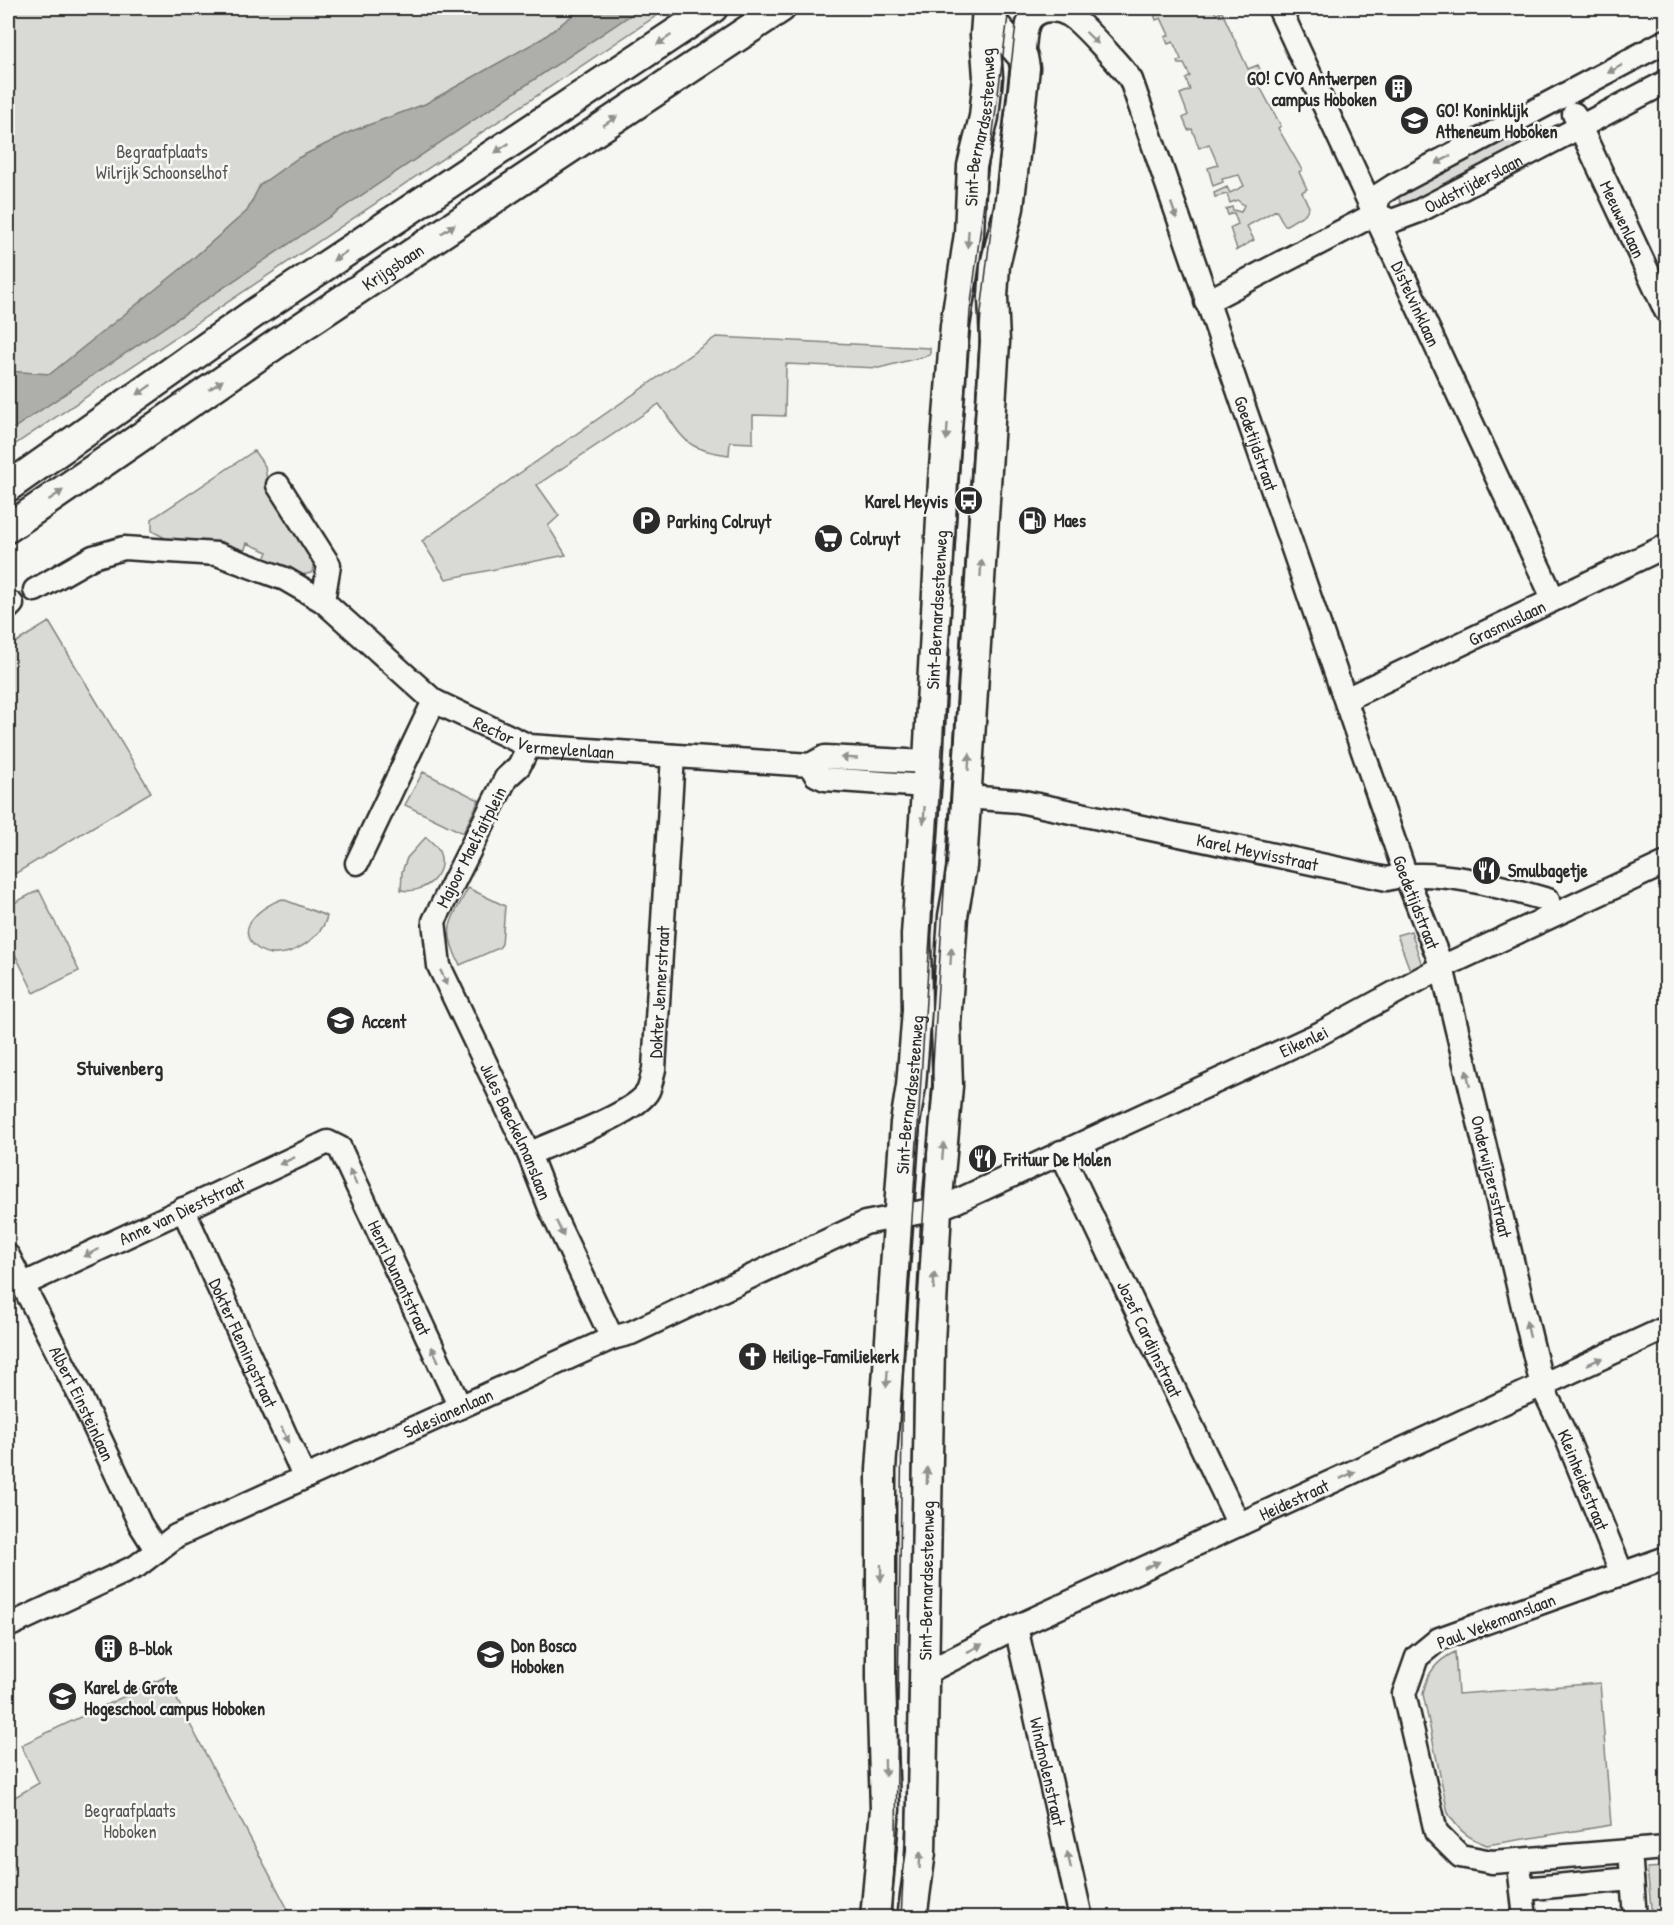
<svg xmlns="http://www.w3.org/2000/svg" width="1674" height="1925" font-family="'Patrick Hand',sans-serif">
<rect width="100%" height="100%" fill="#f6f6f2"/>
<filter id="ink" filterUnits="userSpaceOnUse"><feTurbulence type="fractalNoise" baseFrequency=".0167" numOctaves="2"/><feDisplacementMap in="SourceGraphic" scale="12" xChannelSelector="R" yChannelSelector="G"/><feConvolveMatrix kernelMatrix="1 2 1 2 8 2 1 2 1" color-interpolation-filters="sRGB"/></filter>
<g filter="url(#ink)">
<path fill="#d9d9d5" stroke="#828280" stroke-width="1.5" d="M 8,8 L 668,8 L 8,449 Z
M 1152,8 L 1213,8 L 1216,14 L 1222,12 L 1248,69 L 1258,65 L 1264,79 L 1258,83 L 1281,126 L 1278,128 L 1302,170 L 1299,172 L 1307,189 L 1302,192 L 1309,207 L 1305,214 L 1285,226 L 1276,210 L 1247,226 L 1254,240 L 1235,251 L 1237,249 L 1230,228 L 1238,224 L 1234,213 L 1228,215 L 1226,209 L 1232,207 L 1233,210 L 1241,212 L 1244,205 L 1237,200 L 1230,203 L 1227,194 L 1215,197 L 1214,193 L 1227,187 L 1230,193 L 1244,186 L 1239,175 L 1222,179 L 1223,182 L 1213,186 L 1208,168 L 1218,165 L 1209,144 L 1199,148 L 1192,129 L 1188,130 L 1183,118 L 1188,115 L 1180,94 L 1190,90 L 1186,79 L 1190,76 L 1184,64 L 1178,64 L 1177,62 L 1181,59 L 1173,42 L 1168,44 L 1165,37 L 1169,35 L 1161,18 L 1156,20 Z
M 1534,122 L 1542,127 L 1542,138 L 1404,210 L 1396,193 Z
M 716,337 L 930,348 L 930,355 L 879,368 L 786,364 L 785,416 L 753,415 L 753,443 L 730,442 L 729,455 C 682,449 684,438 659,404 L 537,485 L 559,516 L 548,526 L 566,555 L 446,579 L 422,541 Z
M 254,451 L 265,466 L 268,488 L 316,564 L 311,573 L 296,576 L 264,562 L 268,552 L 247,543 L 243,555 L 167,539 L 152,531 L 152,519 Z
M 49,622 L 151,792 L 8,878 L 8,647 Z
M 423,772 L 479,800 L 463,833 L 405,805 Z
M 426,837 C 430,841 436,845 439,851 C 449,875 423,895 401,890 L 402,872 L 407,858 Z
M 468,888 L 505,906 L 502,944 L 499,948 L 460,965 C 441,927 450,924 468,888 Z
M 39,890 L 79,971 L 34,993 L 8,940 L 8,906 Z
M 282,899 L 327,916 C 322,941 279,966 257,948 C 231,928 264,905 282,899 Z
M 1411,931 L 1422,965 L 1410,970 L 1397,935 Z
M 1455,1652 L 1458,1694 L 1600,1683 L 1611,1825 L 1487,1845 C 1468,1838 1459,1831 1448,1813 L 1423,1694 C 1427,1673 1436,1661 1455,1652 Z
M 165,1677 L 292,1917 L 8,1917 L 8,1801 L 39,1783 L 21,1745 Z
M 1666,1867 L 1666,1917 L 1652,1917 L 1647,1868 Z"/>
<path fill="#aeaeab" stroke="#7a7a78" stroke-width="1.5" d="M 582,8 L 641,8 L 8,432 L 8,371 L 50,374 L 182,268 L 247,211 L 260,185 L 298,158 L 352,131 L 425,104 L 543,38 Z"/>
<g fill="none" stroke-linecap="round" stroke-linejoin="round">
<defs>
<g id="minor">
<path id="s1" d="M 1279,8 L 1553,598"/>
<path id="s2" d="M 1023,57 C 1025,46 1024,29 1030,20 C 1039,8 1057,8 1069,15 C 1080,21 1123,68 1131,80 L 1405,873 L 1442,967 L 1542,1386 L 1566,1436 L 1622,1574"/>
<path id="s3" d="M 1574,114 L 1666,311"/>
<path id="s4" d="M 1375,214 L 1392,221 L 1419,211 L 1666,82"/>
<path d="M 1206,302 L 1375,214 L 1379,195 L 1393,186 L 1666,41"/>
<path d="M 278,485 L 329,565 L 323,601"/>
<path id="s5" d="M 35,590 L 93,557 L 124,548 L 217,554 L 285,579 L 323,601 L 434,701 L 529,746 L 810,765 L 825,757 L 928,762"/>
<path d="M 8,608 L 12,604"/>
<path id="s6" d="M 1346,699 L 1666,546"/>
<path id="s7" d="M 529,746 L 519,766 L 506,778 L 434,921 L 439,966 L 529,1154 L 551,1210 L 612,1338"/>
<path d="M 810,765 L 816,775 L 825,779 L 926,786"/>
<path id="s8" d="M 966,797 L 1019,801 L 1387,879 C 1431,866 1503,887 1548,900"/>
<path d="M 357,863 L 434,701"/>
<path id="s9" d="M 1061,1152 L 1239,1525"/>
<path id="s10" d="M 529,1154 C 555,1141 636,1114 648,1091 C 651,1085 652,1076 654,1069 L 673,756"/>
<path id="s11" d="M 183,1209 L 304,1476"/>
<path id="s12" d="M 8,1256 L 80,1396 L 140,1524 L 157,1551"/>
<path id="s13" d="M 22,1285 L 328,1142 L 340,1148 L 342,1153 L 460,1407"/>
<path d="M 1666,1558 L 1439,1639 L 1417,1657 L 1404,1694 L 1436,1832 L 1460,1856 L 1492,1862 L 1666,1848"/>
<path id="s14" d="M 8,1626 L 137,1566 L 176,1536 L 612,1338 L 631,1333 L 865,1223 L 937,1209 L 957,1201 L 1321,1033 L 1442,967 L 1666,863"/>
<path id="s15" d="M 1016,1627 L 1081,1918"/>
<path id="s16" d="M 923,1674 L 1016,1627 L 1666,1328"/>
<path d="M 1631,1864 L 1635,1918"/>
<path d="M 1520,1874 L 1525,1918"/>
<path d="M 1522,1889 L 1632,1879"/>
</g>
<g id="major">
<path d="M 8,487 L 256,312 L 713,8"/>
<path id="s17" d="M 8,528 L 282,340 L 781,8"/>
<path id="s18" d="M 875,1918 L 885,1809 L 881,1680 L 881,1470 L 905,1123 L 911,1086 L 917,1010 L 916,935 L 928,762 L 943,481 L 955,326 L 969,234 L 972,166 L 984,117 L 988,77 L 985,35 L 987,8"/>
<path id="s19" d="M 912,1918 L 921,1852 L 930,1343 L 937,1209 L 948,1086 L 946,1025 L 953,916 L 962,866 L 995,342 L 993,297 L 995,265 L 1009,208 L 1025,68 L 1023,57 L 994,24 L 987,10"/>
</g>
</defs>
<use href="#minor" stroke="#2b2b2b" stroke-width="27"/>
<use href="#major" stroke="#2b2b2b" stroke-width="33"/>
<use href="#minor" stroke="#f6f6f2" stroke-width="22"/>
<use href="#major" stroke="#f6f6f2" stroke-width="28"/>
<path stroke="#2b2b2b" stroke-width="1.5" d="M 891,1918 L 896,1834 L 903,1360 L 970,311 L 1009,8
M 901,1918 L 907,1801 L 914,1362 L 981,312 L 1018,8"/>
</g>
<defs><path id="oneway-solid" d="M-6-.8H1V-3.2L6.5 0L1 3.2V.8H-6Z" transform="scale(1.5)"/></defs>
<g fill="#90908e">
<use href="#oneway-solid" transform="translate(1092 38) rotate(44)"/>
<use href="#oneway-solid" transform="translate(664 40) rotate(146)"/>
<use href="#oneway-solid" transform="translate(1615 69) rotate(151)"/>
<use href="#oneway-solid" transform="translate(610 121) rotate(-34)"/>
<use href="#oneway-solid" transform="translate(502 148) rotate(146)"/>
<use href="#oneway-solid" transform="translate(1443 160) rotate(153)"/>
<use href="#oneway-solid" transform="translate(1174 211) rotate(71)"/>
<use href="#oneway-solid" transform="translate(448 229) rotate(-34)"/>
<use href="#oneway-solid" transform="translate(968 239) rotate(94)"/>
<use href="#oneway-solid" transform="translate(340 256) rotate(146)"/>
<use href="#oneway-solid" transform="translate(216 385) rotate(-34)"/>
<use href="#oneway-solid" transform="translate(144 390) rotate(145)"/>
<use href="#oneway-solid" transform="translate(947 432) rotate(94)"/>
<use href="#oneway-solid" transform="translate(56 495) rotate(-34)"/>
<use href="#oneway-solid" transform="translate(981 568) rotate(-86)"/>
<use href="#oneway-solid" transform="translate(849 758) rotate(-177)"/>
<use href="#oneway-solid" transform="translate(969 762) rotate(-86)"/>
<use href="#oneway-solid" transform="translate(924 815) rotate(94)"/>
<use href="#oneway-solid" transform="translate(951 956) rotate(-86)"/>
<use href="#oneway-solid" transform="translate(444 978) rotate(65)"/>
<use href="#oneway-solid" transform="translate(1468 1078) rotate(-103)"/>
<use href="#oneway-solid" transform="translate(943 1151) rotate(-85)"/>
<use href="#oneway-solid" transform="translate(287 1161) rotate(155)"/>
<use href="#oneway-solid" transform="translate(353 1177) rotate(-114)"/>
<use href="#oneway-solid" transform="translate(560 1229) rotate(65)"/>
<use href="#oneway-solid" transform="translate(91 1253) rotate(155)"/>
<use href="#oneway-solid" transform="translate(934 1281) rotate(-87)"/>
<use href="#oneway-solid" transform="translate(1528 1329) rotate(-103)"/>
<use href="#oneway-solid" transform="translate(435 1354) rotate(-115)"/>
<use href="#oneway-solid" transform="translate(1595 1361) rotate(-25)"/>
<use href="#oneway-solid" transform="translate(887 1379) rotate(94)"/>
<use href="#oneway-solid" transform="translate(285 1435) rotate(66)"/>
<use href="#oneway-solid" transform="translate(1348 1475) rotate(-25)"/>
<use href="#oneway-solid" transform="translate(927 1476) rotate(-89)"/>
<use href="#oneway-solid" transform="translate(1152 1565) rotate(-25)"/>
<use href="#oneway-solid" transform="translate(881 1573) rotate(90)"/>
<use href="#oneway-solid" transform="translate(975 1648) rotate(-27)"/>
<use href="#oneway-solid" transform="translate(885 1768) rotate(89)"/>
<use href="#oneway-solid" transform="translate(920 1860) rotate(-87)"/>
<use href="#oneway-solid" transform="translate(1069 1860) rotate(-103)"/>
</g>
</g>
<defs>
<symbol id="building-disc" viewBox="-11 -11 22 22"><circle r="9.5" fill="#2b2b2b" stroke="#f6f6f2"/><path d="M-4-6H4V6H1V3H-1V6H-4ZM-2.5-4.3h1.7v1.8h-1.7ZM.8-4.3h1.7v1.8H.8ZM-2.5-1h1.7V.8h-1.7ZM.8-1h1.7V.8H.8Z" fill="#fff"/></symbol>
<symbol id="school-disc" viewBox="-11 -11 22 22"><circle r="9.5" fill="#2b2b2b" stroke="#f6f6f2"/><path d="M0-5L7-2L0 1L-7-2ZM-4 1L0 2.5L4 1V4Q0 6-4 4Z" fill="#fff"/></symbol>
<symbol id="bus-disc" viewBox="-11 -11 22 22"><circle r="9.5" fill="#2b2b2b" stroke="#f6f6f2"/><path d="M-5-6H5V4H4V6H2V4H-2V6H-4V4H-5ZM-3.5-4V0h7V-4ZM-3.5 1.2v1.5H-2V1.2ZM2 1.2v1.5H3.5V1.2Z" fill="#fff"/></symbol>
<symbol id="fuel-disc" viewBox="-11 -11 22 22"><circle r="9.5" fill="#2b2b2b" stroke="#f6f6f2"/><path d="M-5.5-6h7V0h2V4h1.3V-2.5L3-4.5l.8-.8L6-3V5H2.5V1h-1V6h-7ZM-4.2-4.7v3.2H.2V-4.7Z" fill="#fff"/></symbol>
<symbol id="parking-disc" viewBox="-11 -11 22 22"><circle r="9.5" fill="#2b2b2b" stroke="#f6f6f2"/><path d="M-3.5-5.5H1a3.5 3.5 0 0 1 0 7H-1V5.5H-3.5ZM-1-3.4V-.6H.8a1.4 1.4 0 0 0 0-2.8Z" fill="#fff"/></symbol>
<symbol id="supermarket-disc" viewBox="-11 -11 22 22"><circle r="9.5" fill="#2b2b2b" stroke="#f6f6f2"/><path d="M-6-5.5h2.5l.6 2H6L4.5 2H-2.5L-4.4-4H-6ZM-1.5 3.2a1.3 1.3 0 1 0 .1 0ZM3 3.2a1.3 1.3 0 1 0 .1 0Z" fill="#fff"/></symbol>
<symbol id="restaurant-disc" viewBox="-11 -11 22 22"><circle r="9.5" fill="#2b2b2b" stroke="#f6f6f2"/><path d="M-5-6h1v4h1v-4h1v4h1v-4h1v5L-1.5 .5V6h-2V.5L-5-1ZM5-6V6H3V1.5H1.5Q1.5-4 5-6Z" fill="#fff"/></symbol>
<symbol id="church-disc" viewBox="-11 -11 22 22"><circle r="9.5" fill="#2b2b2b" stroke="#f6f6f2"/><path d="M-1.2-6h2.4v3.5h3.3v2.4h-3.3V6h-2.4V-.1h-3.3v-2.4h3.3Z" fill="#fff"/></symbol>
</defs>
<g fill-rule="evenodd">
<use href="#building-disc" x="1382" y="72" width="33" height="33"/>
<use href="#school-disc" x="1398" y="104" width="33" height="33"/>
<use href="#bus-disc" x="952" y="484" width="33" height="33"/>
<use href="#fuel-disc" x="1016" y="504" width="33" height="33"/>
<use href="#parking-disc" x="630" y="504" width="33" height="33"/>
<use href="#supermarket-disc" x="812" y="522" width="33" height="33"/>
<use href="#restaurant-disc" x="1470" y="854" width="33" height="33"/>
<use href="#school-disc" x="324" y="1004" width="33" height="33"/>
<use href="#restaurant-disc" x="966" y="1142" width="33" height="33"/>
<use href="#church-disc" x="736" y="1340" width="33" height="33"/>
<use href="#building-disc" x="92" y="1632" width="33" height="33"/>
<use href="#school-disc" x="474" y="1638" width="33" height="33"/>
<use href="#school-disc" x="46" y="1680" width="33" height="33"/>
</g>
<g text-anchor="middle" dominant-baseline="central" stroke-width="5" stroke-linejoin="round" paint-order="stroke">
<g font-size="18" font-weight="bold" fill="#2b2b2b" stroke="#f6f6f2" text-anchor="start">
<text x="1377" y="78" text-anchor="end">GO! CVO Antwerpen<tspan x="1377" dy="21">campus Hoboken</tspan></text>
<text x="1436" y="110">GO! Koninklijk<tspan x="1436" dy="21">Atheneum Hoboken</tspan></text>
<text x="948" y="501" text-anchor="end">Karel Meyvis</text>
<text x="1054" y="520">Maes</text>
<text x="667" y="521">Parking Colruyt</text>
<text x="850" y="538">Colruyt</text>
<text x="1508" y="870">Smulbagetje</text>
<text x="362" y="1021">Accent</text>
<text x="1004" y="1159">Frituur De Molen</text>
<text x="773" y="1356">Heilige-Familiekerk</text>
<text x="511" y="1645">Don Bosco<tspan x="511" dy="21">Hoboken</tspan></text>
<text x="129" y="1648">B-blok</text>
<text x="84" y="1687">Karel de Grote<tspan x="84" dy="21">Hogeschool campus Hoboken</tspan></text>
</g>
<g font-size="18" fill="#2b2b2b" stroke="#f6f6f2">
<text stroke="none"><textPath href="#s18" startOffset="1796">Sint-Bernardsesteenweg</textPath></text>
<text stroke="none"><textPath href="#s4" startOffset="108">Oudstrijderslaan</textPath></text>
<text stroke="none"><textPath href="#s3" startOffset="116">Meeuwenlaan</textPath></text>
<text stroke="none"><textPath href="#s17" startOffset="465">Krijgsbaan</textPath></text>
<text stroke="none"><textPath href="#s1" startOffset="326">Distelvinklaan</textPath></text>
<text stroke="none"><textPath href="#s2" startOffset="555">Goedetijdstraat</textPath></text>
<text stroke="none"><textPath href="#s18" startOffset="1311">Sint-Bernardsesteenweg</textPath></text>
<text stroke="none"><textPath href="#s6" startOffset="178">Grasmuslaan</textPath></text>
<text stroke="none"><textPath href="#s5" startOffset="576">Rector Vermeylenlaan</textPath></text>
<text transform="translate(471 847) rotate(-63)">Majoor Maelfaitplein</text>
<text stroke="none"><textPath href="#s8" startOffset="297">Karel Meyvisstraat</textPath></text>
<text stroke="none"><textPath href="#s2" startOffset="1041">Goedetijdstraat</textPath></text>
<text stroke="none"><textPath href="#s10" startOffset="236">Dokter Jennerstraat</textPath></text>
<text stroke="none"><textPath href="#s14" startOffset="1425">Eikenlei</textPath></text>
<text stroke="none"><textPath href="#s18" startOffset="825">Sint-Bernardsesteenweg</textPath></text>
<text stroke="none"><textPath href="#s7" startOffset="428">Jules Baeckelmanslaan</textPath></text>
<text stroke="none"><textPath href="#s2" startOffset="1326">Onderwijzersstraat</textPath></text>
<text stroke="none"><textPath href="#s13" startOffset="176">Anne van Dieststraat</textPath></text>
<text stroke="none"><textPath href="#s13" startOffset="494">Henri Dunantstraat</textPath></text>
<text stroke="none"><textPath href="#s9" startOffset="207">Jozef Cardijnstraat</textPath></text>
<text stroke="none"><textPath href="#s11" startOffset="147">Dokter Flemingstraat</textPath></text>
<text stroke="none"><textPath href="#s12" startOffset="165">Albert Einsteinlaan</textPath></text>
<text stroke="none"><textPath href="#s14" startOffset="490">Salesianenlaan</textPath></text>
<text stroke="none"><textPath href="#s2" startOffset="1644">Kleinheidestraat</textPath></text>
<text stroke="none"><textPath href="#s16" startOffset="410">Heidestraat</textPath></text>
<text stroke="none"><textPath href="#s19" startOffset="338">Sint-Bernardsesteenweg</textPath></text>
<text transform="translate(1496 1621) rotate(-21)">Paul Vekemanslaan</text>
<text stroke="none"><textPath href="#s15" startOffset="148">Windmolenstraat</textPath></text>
</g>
<g font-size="18" fill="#565656" stroke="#f6f6f2">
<text x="162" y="151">Begraafplaats<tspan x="162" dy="21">Wilrijk Schoonselhof</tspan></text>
<text x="130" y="1810">Begraafplaats<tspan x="130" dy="21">Hoboken</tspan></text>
</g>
<g font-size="20" font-weight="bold" fill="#2b2b2b" stroke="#f6f6f2">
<text x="120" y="1067">Stuivenberg</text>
</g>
</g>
<rect width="1674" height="1925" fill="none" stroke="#f6f6f2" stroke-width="30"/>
<rect x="15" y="15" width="1644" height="1895" fill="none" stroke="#2b2b2b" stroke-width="2" filter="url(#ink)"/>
</svg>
